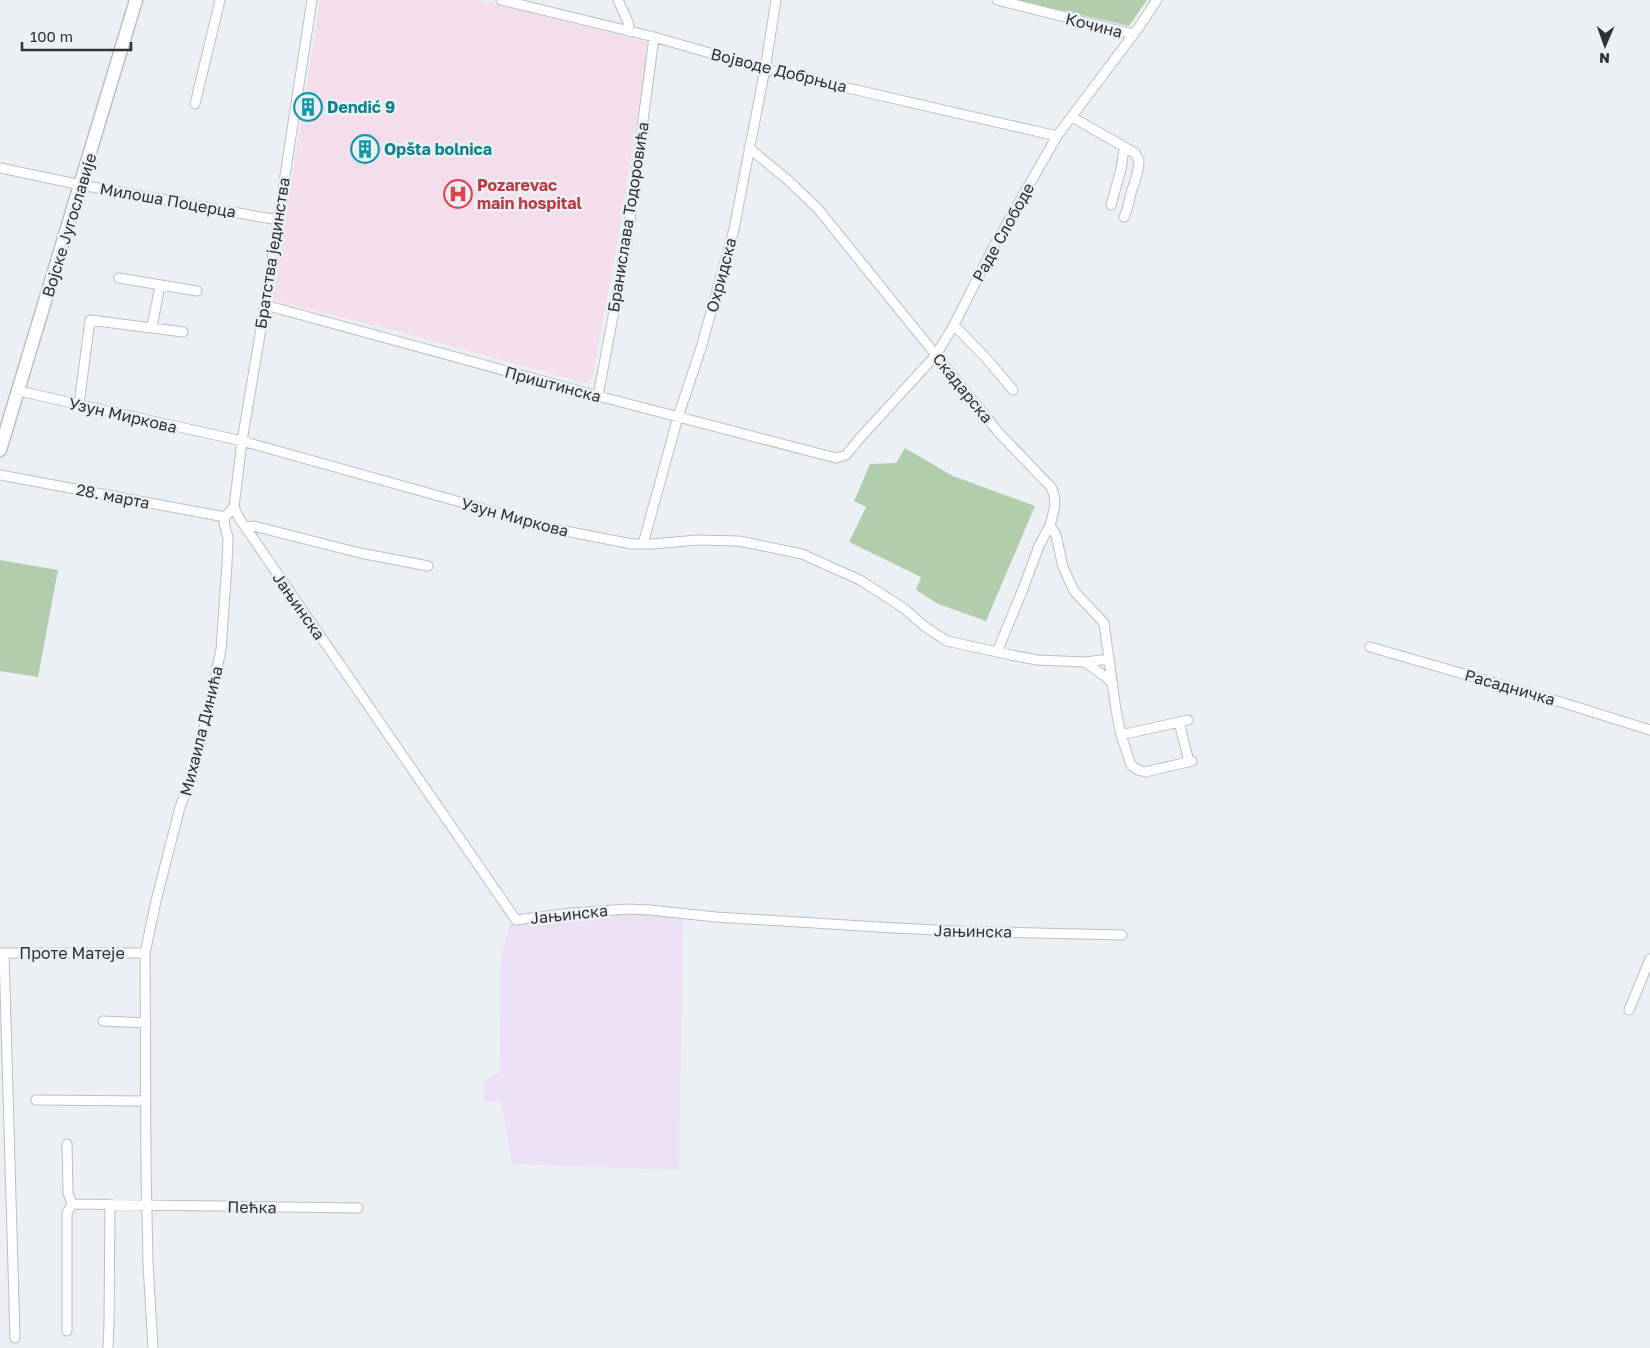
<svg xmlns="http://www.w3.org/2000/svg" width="1650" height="1348" font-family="'Golos Text',sans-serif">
<rect width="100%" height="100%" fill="#ebf0f5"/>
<path fill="#ece0f4" d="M 631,912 L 683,914 L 679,1170 L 512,1164 L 501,1102 L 483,1101 L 485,1079 L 500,1073 L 501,957 L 510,924 L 572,916 Z"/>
<path fill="#f4deeb" d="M 320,0 L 480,0 L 649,43 L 619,234 L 592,379 L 585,383 L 400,332 L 273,300 Z"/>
<path fill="#b2cdac" d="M 1017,0 L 1147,0 L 1129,26 Z
M 905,448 L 953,476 L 1035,506 L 986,621 L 938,604 L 916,590 L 921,577 L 849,542 L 866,507 L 854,501 L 870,464 L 896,463 Z
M 0,560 L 58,570 L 38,677 L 0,671 Z"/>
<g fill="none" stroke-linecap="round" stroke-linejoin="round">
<defs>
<path id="street" d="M 501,0 L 654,37 L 765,69 L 1057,136
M 618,0 L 628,22 L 630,32
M 997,0 L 1133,34
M 195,104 L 220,0
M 1072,117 L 1135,153 L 1139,160 C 1139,172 1135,181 1131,193 C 1129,201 1128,209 1124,217
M 749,148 L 789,181 L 818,209 L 999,433 L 1051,487 C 1058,501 1054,511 1050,525 L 1056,535 L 1063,567 L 1074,591 L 1104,623 L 1116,710 L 1121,735 L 1131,765 L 1138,770 L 1145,772 L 1192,761
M 0,168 L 81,185 L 278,220
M 1111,205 L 1121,169 L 1124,148
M 119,278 L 197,291
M 265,305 L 598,396 L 836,458 L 846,455 L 860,438 L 936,355 L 954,325 L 993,248 L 1057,136 L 1139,27 L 1157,0
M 954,325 L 986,358 L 1013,390
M 152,327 L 160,285
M 19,391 L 242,441 L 453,500 L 550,528 L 632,544 L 652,544 L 697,540 L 739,541 L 802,554 L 860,580 L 905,609 L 924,626 L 947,641 L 1011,655 L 1037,660 L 1085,662 L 1109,659
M 598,396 L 627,242 L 654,37
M 79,404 L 90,320 L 183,332
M 0,475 L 225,517
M 234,507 L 239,518 L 516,920 L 571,913 L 628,909 L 650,910 L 716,917 L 895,928 L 959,931 L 1122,935
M 234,507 L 242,441 L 265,305 L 312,0
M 245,527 L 254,526 L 360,553 L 428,566
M 643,544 L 678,417 L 701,348 L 734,229 L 765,69 L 776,0
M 1370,647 L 1564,703 L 1650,730
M 997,652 L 1023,589 L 1039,546 L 1050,525
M 1085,662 L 1106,677 L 1113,684
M 1179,722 L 1189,762
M 1121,735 L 1188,720
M 0,953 L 145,953
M 4,953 L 15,1338
M 1629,1010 L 1650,959
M 103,1021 L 146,1023
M 36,1100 L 145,1101
M 72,1204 L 358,1208
M 67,1331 L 67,1213 L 72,1204 L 68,1193 L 67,1144
M 108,1348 L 109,1323 L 110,1204
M 153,1348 L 148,1263 L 146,1167 L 145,953 L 156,901 L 180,807 L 189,784 L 202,737 L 221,650 L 227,564 L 228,538 L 224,523 L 225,517 L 234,507"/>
<path id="secondary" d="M 0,450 L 136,0"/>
</defs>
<use href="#street" stroke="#bbbfc4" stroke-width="11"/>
<use href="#secondary" stroke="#bbbfc4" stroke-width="15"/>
<use href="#street" stroke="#fff" stroke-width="9"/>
<use href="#secondary" stroke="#fff" stroke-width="12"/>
</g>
<defs>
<symbol id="building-ring" viewBox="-11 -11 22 22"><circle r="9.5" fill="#ebf0f5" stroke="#0f9aa8" stroke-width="1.5"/><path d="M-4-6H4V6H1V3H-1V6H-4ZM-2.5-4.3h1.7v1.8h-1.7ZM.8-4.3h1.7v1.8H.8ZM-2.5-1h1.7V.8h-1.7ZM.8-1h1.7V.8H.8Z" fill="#0f9aa8"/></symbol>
<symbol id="hospital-ring" viewBox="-11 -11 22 22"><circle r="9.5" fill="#ebf0f5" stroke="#e0444e" stroke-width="1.5"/><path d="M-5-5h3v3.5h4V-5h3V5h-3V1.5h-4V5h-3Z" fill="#e0444e"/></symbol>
</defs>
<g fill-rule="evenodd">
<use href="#building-ring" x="292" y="91" width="32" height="32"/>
<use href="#building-ring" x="349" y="133" width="32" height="32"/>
<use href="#hospital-ring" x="442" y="178" width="32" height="32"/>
</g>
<g text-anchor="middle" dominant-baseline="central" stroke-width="5" stroke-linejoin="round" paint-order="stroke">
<g font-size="16" fill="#303133" stroke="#ebf0f5">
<text transform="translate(1094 25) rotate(14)">Кочина</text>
<text transform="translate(779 70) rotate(14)">Војводе Добрњца</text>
<text transform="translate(168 200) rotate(10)">Милоша Поцерца</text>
<text transform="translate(628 217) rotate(-81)">Бранислава Тодоровића</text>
<text transform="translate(69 225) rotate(-73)">Војске Југославије</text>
<text transform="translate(1003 232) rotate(-61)">Раде Слободе</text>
<text transform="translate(272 253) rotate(-81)">Братства јединства</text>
<text transform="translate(721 275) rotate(-75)">Охридска</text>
<text transform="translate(553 384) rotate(15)">Приштинска</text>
<text transform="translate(963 388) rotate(51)">Скадарска</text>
<text transform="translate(123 415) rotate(13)">Узун Миркова</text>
<text transform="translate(113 496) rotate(11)">28. марта</text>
<text transform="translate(515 517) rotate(15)">Узун Миркова</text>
<text transform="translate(299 606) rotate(55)">Јањинска</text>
<text transform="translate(1510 687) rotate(16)">Расадничка</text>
<text transform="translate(201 731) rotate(-76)">Михаила Динића</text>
<text transform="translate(569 914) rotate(-6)">Јањинска</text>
<text transform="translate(973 931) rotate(1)">Јањинска</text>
<text x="72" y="953">Проте Матеје</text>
<text transform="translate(252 1207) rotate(1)">Пећка</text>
</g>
<g font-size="16" font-weight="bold" fill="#0d838f" stroke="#ebf0f5" text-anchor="start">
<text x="327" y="107">Dendić 9</text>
<text x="384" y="149">Opšta bolnica</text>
</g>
<g font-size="16" font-weight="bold" fill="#be3a42" stroke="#ebf0f5" text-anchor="start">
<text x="477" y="185">Pozarevac<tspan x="477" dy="18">main hospital</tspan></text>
</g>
</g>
<g transform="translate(1605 45) rotate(182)" stroke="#ebf0f5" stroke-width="4" paint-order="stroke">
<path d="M0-4L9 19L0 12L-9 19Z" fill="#303133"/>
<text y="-8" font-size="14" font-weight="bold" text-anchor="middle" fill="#303133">N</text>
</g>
<path d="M22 42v8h109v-8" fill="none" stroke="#303133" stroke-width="2.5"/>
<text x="30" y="42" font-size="15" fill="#303133" stroke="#ebf0f5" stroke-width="4" paint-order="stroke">100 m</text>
</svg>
